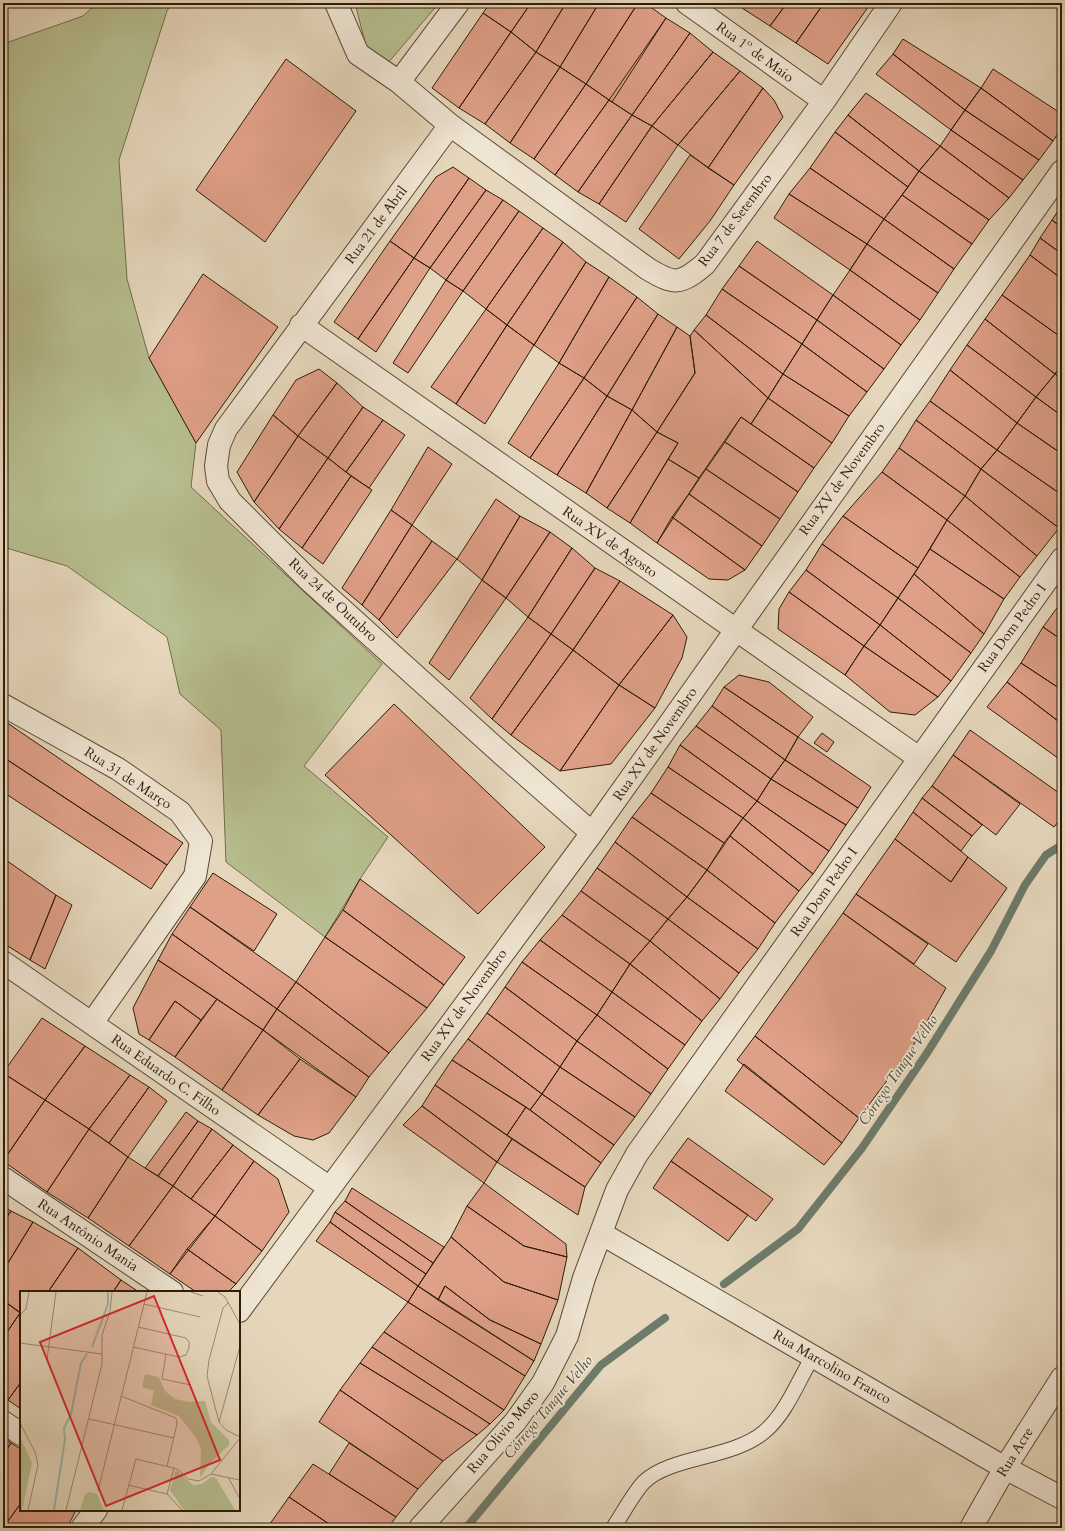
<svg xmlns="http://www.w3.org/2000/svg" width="1065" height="1531" font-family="Cardo,serif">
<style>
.green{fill:#b7be8f;stroke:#736d4c}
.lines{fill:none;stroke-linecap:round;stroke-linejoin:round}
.stream{stroke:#6d7b6b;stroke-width:8}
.building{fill:#dfa088;stroke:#2f1c09}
.lane-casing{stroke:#5d4b36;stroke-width:16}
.street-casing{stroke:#5d4b36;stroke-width:24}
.lane{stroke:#efe5d3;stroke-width:14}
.street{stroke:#efe5d3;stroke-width:22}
.labels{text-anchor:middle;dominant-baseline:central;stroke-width:3.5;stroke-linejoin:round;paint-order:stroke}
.street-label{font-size:14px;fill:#2f1c09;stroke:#efe5d3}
.water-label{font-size:15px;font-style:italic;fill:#4e4b3a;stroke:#efe5d3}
.inset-river{fill:none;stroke:#97baac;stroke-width:2}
.inset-road{fill:none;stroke:#9d8c74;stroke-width:1}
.view{fill:#d62828;fill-opacity:0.15;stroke:#d62828;stroke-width:2}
.inset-edge{fill:none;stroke:#2f1c09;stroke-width:2}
</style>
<rect width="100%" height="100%" fill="#e6d7bc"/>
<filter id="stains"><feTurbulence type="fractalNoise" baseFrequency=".005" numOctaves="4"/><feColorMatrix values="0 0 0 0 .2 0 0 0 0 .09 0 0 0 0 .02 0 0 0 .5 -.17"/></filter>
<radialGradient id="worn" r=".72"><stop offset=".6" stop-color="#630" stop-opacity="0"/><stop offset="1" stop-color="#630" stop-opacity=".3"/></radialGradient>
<!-- green -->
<path class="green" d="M97 3H172L167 11 119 160 127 279 149 358 196 443 191 487 382 664 304 766 388 837 360 879 325 937 226 862 221 730 180 694 167 637 67 566 3 547V44L83 16Z
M355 3H439L388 63 366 46Z"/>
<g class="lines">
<!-- stream -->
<path class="stream" d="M724 1284 798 1229 862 1148 927 1053 991 951 1025 885 1046 855 1062 845
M466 1528 601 1365 665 1318"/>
</g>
<!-- building -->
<path class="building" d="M490 3H531L511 32 483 13Z
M531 3H566L536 52 511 32Z
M566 3H599L560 67 536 52Z
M599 3H638L586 84 560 67Z
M638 3H645L666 18 612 102 586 84Z
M745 3H787L770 26 742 8Z
M787 3H824L796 43 770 26Z
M824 3H871L828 64 796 43Z
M483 13 511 32 459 108 432 88Z
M666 18 690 33 632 115 609 100Z
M511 32 536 52 485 124 459 108Z
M690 33 713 52 652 126 632 115Z
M903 39 981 88 965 110 893 54Z
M536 52 560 67 510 143 485 124Z
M713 52 740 71 678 145 652 126Z
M893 54 965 110 951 130 876 74Z
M286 59 356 111 265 242 196 190Z
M560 67 586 84 534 159 510 143Z
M993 69 1062 114V128L1053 141 981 88Z
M740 71 763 88 708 168 678 145Z
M586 84 609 100 555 175 534 159Z
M763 88 774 100 783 117 734 185 708 168Z
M981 88 1053 141 1039 160 965 110Z
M866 93 940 146 919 171 848 115Z
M609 100 632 115 578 192 555 175Z
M965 110 1039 160 1023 180 951 130Z
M632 115 652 126 599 204 578 192Z
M848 115 919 171 908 187 835 132Z
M652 126 678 145 626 222 599 204Z
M951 130 1023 180 1009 198 940 146Z
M835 132 908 187 884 219 810 168Z
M940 146 1009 198 989 220 919 171Z
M690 155 734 185 710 221 679 259 639 229Z
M453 167 469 178 414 258 390 241 436 177Z
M810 168 884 219 867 244 789 194Z
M919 171 989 220 972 244 902 195Z
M469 178 486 190 430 268 414 258Z
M486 190 503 200 446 280 430 268Z
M789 194 867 244 850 270 774 218Z
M902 195 972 244 954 269 884 219Z
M503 200 519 211 463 291 446 280Z
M1062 205V228L1052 220Z
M519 211 543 228 486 309 463 291Z
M884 219 954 269 938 293 867 244Z
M1052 220 1062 228V254L1040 238Z
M543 228 563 242 507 325 486 309Z
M1040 238 1062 254V279L1030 255Z
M390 241 414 258 358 339 334 322Z
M757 241 833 295 817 320 739 266Z
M563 242 586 262 534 345 507 325Z
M867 244 938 293 920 320 850 270Z
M1030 255 1062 279V338L1002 295Z
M414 258 430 268 376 352 358 339Z
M586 262 609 277 559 363 534 345Z
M739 266 817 320 802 344 722 289Z
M850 270 920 320 901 345 833 295Z
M203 274 278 327 196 443 149 358Z
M609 277 637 297 584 378 559 363Z
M446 280 463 291 408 373 393 363Z
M722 289 802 344 783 374 706 315Z
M833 295 901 345 884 369 817 320Z
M1002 295 1062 338V364L1055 374 985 319Z
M637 297 658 314 607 396 584 378Z
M486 309 507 325 456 404 431 387Z
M658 314 677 327 632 410 607 396Z
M706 315 783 374 768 398 694 330Z
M985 319 1055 374 1036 397 967 345Z
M817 320 884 369 867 392 802 344Z
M507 325 534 345 485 424 456 404Z
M677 327 690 336 695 373 657 432 632 410Z
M694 330 768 398 751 424 741 417 699 478 668 459 678 443 657 432 695 373 690 336Z
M802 344 867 392 849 416 783 374Z
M967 345 1036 397 1017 423 950 370Z
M559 363 584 378 530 458 508 443Z
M1062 364V379L1055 374Z
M319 369 337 383 298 436 273 415 296 380Z
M950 370 1017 423 997 450 930 401Z
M783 374 849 416 832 443 768 398Z
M1055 374 1062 379V416L1036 397Z
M584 378 607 396 557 475 530 458Z
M337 383 363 407 328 458 298 436Z
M607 396 632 410 586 493 557 475Z
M1036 397 1062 416V454L1017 423Z
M768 398 832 443 814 468 751 424Z
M930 401 997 450 981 469 916 420Z
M363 407 383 420 346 472 328 458Z
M632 410 657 432 607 508 586 493Z
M273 415 298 436 254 502 237 472Z
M741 417 814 468 798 492 725 442Z
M383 420 405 435 369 488 346 472Z
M916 420 981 469 965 496 899 448Z
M1017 423 1062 454V495L997 450Z
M657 432 678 443 630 523 607 508Z
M298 436 328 458 279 529 254 502Z
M725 442 798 492 780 519 706 469Z
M428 447 452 464 412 525 391 510Z
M899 448 965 496 947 520 882 472Z
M997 450 1062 495V523L1059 528 981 469Z
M328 458 351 476 302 548 279 529Z
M668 459 699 478 657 543 630 523Z
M706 469 780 519 762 546 689 494Z
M981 469 1059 528 1037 556 965 496Z
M882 472 947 520 918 568 843 516Z
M351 476 372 490 323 564 302 548Z
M689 494 762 546 745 570 672 517Z
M965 496 1037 556 1020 577 947 520Z
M496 499 520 516 482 580 457 559Z
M391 510 412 525 362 605 342 588Z
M520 516 550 532 506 598 482 580Z
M843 516 918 568 898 598 822 544Z
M672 517 745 570 728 580 709 579 657 543Z
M947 520 1020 577 1004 599 930 549Z
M412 525 432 541 379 620 362 605Z
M550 532 572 548 528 617 506 598Z
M432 541 457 559 397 638 379 620Z
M822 544 898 598 880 625 806 570Z
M572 548 595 568 551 634 528 617Z
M930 549 1004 599 984 634 914 574Z
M595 568 620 581 573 650 551 634Z
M806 570 880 625 864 646 789 592Z
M914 574 984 634 971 653 898 598Z
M482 580 506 598 449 680 429 663Z
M620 581 673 615 619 685 573 650Z
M789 592 864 646 845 675 778 629 779 609Z
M898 598 971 653 951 681 880 625Z
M1062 601V640L1043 627Z
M673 615 687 637 682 658 655 708 619 685Z
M528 617 551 634 492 719 470 698Z
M880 625 951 681 938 697 864 646Z
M1043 627 1062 640V690L1021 663Z
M551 634 573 650 511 735 492 719Z
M864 646 938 697 915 715 890 712 845 675Z
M573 650 619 685 560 771 511 735Z
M1021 663 1062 690V724L1007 682Z
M739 675 769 682 813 717 798 737 724 687Z
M1007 682 1062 724V761L987 707Z
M619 685 655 708 611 764 560 771Z
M724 687 798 737 785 760 712 706Z
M394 704 545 847 478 914 325 775Z
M712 706 785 760 771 779 696 726Z
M3 720 183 843 167 865 3 757Z
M696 726 771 779 757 801 680 745Z
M970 730 1062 795V817L1054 827 953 755Z
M822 733 834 742 827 752 814 743Z
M798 737 871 787 858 808 785 760Z
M680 745 757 801 743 818 668 767Z
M953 755 1020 804 996 835 932 786Z
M3 757 167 865 151 889 3 792Z
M785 760 858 808 846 825 771 779Z
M668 767 743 818 724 843 651 793Z
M771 779 846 825 829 851 757 801Z
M932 786 982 825 972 836 922 798Z
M651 793 724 843 707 870 632 817Z
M922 798 972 836 961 851 913 812Z
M757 801 829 851 813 874 743 818Z
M913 812 968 857 951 882 895 839Z
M632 817 707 870 687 897 615 842Z
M743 818 813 874 799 891 730 836Z
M730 836 799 891 775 923 707 870Z
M895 839 951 882 968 857 1007 888 956 962 856 894Z
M615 842 687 897 668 919 597 868Z
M3 858 56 895 30 960 3 943Z
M597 868 668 919 650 941 581 891Z
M707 870 775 923 758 949 687 897Z
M213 873 277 914 254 951 190 907Z
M360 879 465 957 444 985 343 910Z
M581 891 650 941 630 964 562 915Z
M856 894 928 944 914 964 843 913Z
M56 895 72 905 45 969 30 960Z
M687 897 758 949 739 973 668 919Z
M190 907 296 982 277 1009 172 934Z
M343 910 444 985 427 1008 325 937Z
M843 913 946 988 913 1046 859 1118 755 1036Z
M562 915 630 964 612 992 540 940Z
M668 919 739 973 720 999 650 941Z
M172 934 277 1009 263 1030 158 960Z
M325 937 427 1008 389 1053 296 982Z
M540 940 612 992 597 1015 522 962Z
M650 941 720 999 702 1021 630 964Z
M158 960 217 999 201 1020 175 1001 149 1040 139 1034 133 1008Z
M522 962 597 1015 577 1041 505 987Z
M630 964 702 1021 685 1045 612 992Z
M296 982 389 1053 369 1077 277 1009Z
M505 987 577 1041 560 1067 487 1013Z
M612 992 685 1045 668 1069 597 1015Z
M217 999 263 1030 222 1090 175 1057Z
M175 1001 201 1020 175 1057 149 1040Z
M277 1009 369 1077 356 1097 263 1030Z
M487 1013 560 1067 542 1094 468 1039Z
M597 1015 668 1069 651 1094 577 1041Z
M42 1018 85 1046 45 1100 3 1073Z
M263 1030 300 1059 258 1115 222 1090Z
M755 1036 859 1118 842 1143 737 1060Z
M468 1039 542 1094 530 1110 452 1060Z
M577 1041 651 1094 635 1117 560 1067Z
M85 1046 130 1075 89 1129 45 1100Z
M300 1059 356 1097 329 1133 313 1140 294 1136 258 1115Z
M452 1060 526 1107 507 1135 435 1085Z
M744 1064 842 1143 824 1165 725 1091Z
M560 1067 635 1117 614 1145 542 1094Z
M3 1073 45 1100 3 1161Z
M130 1075 149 1087 109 1143 89 1129Z
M435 1085 512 1139 497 1162 422 1106Z
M149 1087 167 1101 128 1157 109 1143Z
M542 1094 614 1145 601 1163 530 1110Z
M45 1100 89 1129 47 1192 3 1161Z
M422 1106 497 1162 484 1183 403 1125Z
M526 1107 601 1163 585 1187 507 1135Z
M186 1112 198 1121 158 1176 145 1168Z
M198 1121 212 1129 173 1186 158 1176Z
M89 1129 128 1157 88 1218 47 1192Z
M212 1129 233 1145 191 1199 173 1186Z
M688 1138 773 1199 756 1221 671 1161Z
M512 1139 585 1187 578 1215 497 1162Z
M233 1145 254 1161 215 1216 191 1199Z
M128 1157 173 1186 129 1246 88 1218Z
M254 1161 278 1179 289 1212 262 1251 215 1216Z
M671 1161 748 1215 728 1241 653 1188Z
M484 1183 566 1244 567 1257 524 1246 467 1206Z
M173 1186 215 1216 170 1274 129 1246Z
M352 1188 444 1247 433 1263 345 1201Z
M345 1201 433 1263 426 1274 335 1212Z
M3 1206 11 1211 3 1223Z
M467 1206 524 1246 567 1257 558 1300 504 1282 451 1237Z
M11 1211 33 1222 3 1271V1223Z
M335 1212 426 1274 418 1286 330 1222Z
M215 1216 262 1251 236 1284 187 1249Z
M33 1222 78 1248 48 1292H21V1313L3 1300V1271Z
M330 1222 418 1286 408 1302 316 1241Z
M451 1237 504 1282 558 1300 541 1344 490 1320 445 1286 438 1300 418 1286Z
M78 1248 121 1280 113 1292H48Z
M187 1249 236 1284 228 1292H196L170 1274Z
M121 1280 139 1292H113Z
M418 1286 534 1361 525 1376 408 1302Z
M445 1286 490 1320 541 1344 534 1361 438 1300Z
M4 1301 20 1313 3 1338V1303Z
M408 1302 525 1376 504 1410 384 1332Z
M20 1313 21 1382 8 1400 3 1396V1338Z
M384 1332 504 1410 490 1424 372 1347Z
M372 1347 490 1424 477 1435 360 1363Z
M360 1363 477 1435 443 1461 340 1390Z
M21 1382V1409L8 1400Z
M340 1390 443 1461 418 1489 319 1422Z
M3 1437 11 1443 3 1455Z
M11 1443 21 1449V1503L3 1528V1455Z
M349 1443 418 1489 396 1517 329 1474Z
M313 1464 396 1517 388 1528H335L289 1497Z
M289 1497 335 1528H267Z
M21 1503V1510H76L67 1528H3Z"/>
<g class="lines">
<!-- lane casing -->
<g class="lane-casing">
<path id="lane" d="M613 1528C622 1515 634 1492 644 1482 670 1456 732 1459 764 1432 786 1414 798 1381 813 1356"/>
</g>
<!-- street casing -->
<g class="street-casing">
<path id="street" d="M336 3 358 54 399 82
M458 3 399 82 450 125 648 269C675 285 680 285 705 264L824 101 891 3
M687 3 824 101
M450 125 226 429 219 445 216 466 218 481 230 501 308 579 502 754 592 833
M301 325 919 758
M3 705 118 769 180 812 201 841 195 876 92 1023
M3 962 330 1188
M3 1178 172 1292
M602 1234 1005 1468 1062 1498
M239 1311 592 833 1062 171
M3 1422 21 1434
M82 1528 96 1510
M420 1528 515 1422 543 1383 567 1336 584 1278 617 1190 637 1154 1062 559
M971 1528 1005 1468 1062 1378"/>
</g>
<!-- lane -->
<use href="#lane" class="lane"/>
<!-- street -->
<use href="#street" class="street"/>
</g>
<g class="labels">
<!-- street labels -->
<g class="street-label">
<text transform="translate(755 52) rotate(36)">Rua 1º de Maio</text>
<text transform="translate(735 220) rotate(-53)">Rua 7 de Setembro</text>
<text transform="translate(376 225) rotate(-53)">Rua 21 de Abril</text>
<text transform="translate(842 479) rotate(-54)">Rua XV de Novembro</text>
<text transform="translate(610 542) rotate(35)">Rua XV de Agosto</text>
<text transform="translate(333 600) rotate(43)">Rua 24 de Outubro</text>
<text transform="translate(1012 628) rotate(-54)">Rua Dom Pedro I</text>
<text transform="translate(655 744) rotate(-55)">Rua XV de Novembro</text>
<text transform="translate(128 778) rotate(33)">Rua 31 de Março</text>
<text transform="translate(824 892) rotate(-55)">Rua Dom Pedro I</text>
<text transform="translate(464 1005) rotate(-54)">Rua XV de Novembro</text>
<text transform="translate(166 1075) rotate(35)">Rua Eduardo C. Filho</text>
<text transform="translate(88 1235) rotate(34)">Rua Antônio Mania</text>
<text transform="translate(832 1367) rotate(30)">Rua Marcolino Franco</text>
<text transform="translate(503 1432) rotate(-50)">Rua Olivio Moro</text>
<text transform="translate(1015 1452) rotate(-58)">Rua Acre</text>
</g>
<!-- water labels -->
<g class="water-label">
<text transform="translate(898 1070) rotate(-56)">Córrego Tanque Velho</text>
<text transform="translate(548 1407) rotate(-50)">Córrego Tanque Velho</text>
</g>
</g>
<!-- overview -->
<g transform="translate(20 1291)">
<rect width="220" height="220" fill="#e6d7bc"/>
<path d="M125 83 139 86 145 100 155 108 169 111 185 110 191 131 209 149V154L191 171 180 187 181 157 175 145 159 125 131 114 134 100 122 96ZM0 146 12 172 2 219H0ZM156 179 173 194 182 193 191 186 196 187 215 219H164L150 199ZM70 201 77 203 84 219H60L65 203Z" fill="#b7be8f"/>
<path class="inset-river" d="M72 56 88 13V1M34 219 45 148 44 137 51 123 61 72 67 63"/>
<path class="inset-road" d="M171 1 183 5M198 1 205 6 220 33M208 12 203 17 189 69 187 85 199 131 206 139 220 146M124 13 180 26M0 24 6 18 9 1M0 52 82 63M113 56 159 66 166 64 169 57V51L166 47 118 36M146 63 142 88 171 94M27 68 36 1M101 105 156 127 157 133 147 175M69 128 154 147M199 131 220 55M0 132 15 161 18 174 8 219M154 177 159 179 168 188 179 190 191 183 220 147M191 183 220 189M208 186 220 208M108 194 147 203 162 219M78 200 127 1M46 219 82 73V44L90 20 92 1M102 219 116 168 154 177 147 203"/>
<path class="view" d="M134 5 200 169 86 215 20 51Z"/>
<rect width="220" height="220" class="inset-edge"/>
</g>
<!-- margin -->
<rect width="1065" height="1531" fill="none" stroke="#e6d7bc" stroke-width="16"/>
<rect x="4" y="4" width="1057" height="1523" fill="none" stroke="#2f1c09" stroke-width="2"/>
<rect x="8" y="8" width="1049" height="1515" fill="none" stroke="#2f1c09"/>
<rect width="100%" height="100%" filter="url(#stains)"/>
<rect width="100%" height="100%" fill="url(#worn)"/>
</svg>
